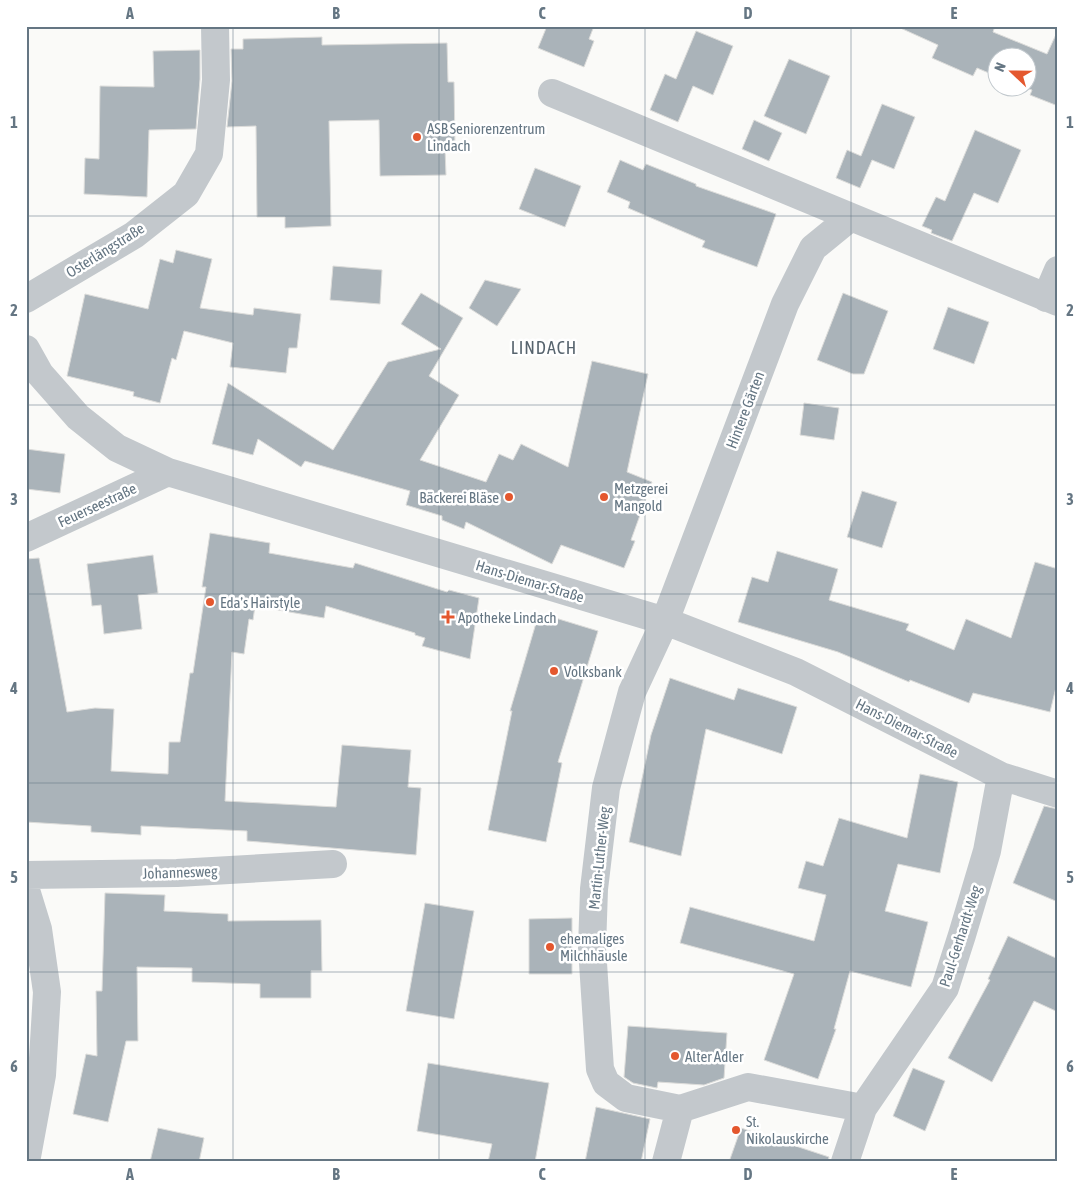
<svg xmlns="http://www.w3.org/2000/svg" width="1084" height="1188" font-family="'Asap Condensed',sans-serif">
<style>
.building{fill:#aab3b9;stroke:#dcdcda}
.lines{fill:none;stroke-linecap:round;stroke-linejoin:round}
.minor{stroke:#c3c8cc;stroke-width:28}
.grid{fill:none;stroke:#657683;stroke-width:1;stroke-opacity:0.55}
.poi-dot{fill:#e4572e;stroke:#fff;stroke-width:2}
.labels{text-anchor:middle;dominant-baseline:central;stroke-width:5;stroke-linejoin:round;paint-order:stroke}
.poi-label{font-size:15px;fill:#657683;stroke:#fff;text-anchor:start}
.street-label{font-size:15px;fill:#657683;stroke:#fff}
.quarter-label{font-size:18px;letter-spacing:1px;fill:#57646e;stroke:#fff}
.neatline{fill:none;stroke:#657683;stroke-width:2}
.grid-label{font-size:16px;text-anchor:middle;font-weight:bold;fill:#657683}
</style>
<rect width="100%" height="100%" fill="#fafaf8"/>
<!-- building -->
<path class="building" d="M547 26H594L589 39 594 41 584 67 538 48Z
M896 26H995L993 32 1047 54 1058 30V106L1030 95 1032 90 1026 88V58H996V76L977 68 973 76 932 58 938 45Z
M696 31 733 46 713 95 693 86 678 122 650 110 665 74 676 79Z
M322 37V45L447 43 448 82H454L455 148 445 149 446 175 380 176 379 120 329 121 331 226 285 228V217H257L256 126 227 127 232 81 231 49H243V39Z
M200 50V79L196 129 149 130 147 197 84 194 85 158 99 159 100 86 154 87 153 51Z
M789 59 830 76 806 134 764 116Z
M882 104 915 117 894 169 872 160 860 188 836 178 847 150 861 156Z
M754 120 782 133 769 161 742 149Z
M975 130 1021 150 998 203 974 193 952 241 931 233 932 230 922 226 936 197 945 201Z
M620 160 643 170 646 164 696 184V186L776 214 757 267 702 247 705 241 628 208 630 202 607 192Z
M535 168 581 186 565 227 519 209Z
M176 250 212 259 200 308 253 315 254 308 301 314 297 348H289L286 373 230 367 233 343 184 331 176 360 172 358 160 403 133 396 134 392 67 376 85 294 148 309 160 259 173 263Z
M333 266 382 270 380 304 330 300Z
M485 280 521 289 497 326 469 308Z
M421 293 463 318 429 376 459 395 420 460 486 482 499 454 513 460 521 444 568 467 592 361 648 374 627 472 652 482 631 540 635 541 624 568 561 545 552 564 466 522 464 529 442 520V516L406 505 410 491 305 461 301 467 258 439 253 455 212 444 228 383 333 450 388 362 441 349 401 324Z
M843 293 888 311 864 374H853L817 360Z
M948 307 989 322 974 364 933 349Z
M804 403 839 408 834 440 800 435Z
M26 449 65 454 60 493 26 489Z
M862 491 897 502 882 548 847 537Z
M210 533 270 543 269 553 353 568 355 563 447 592 449 590 479 598 470 659 422 646 425 638 415 635V633L326 606 324 618 255 606 253 620 249 619 244 654 232 652 225 801 336 807 342 745 411 750 408 787 421 788 416 855 247 841V831L141 826V835L91 832V826L26 822V559L39 558 67 712 95 708 114 709 111 771 168 774 169 742H180L190 673H193L206 587H202Z
M777 551 838 569 829 600 909 624 906 630 954 650 966 619 1011 638 1035 562 1058 569V679L1050 712 973 693 969 703 910 680 909 682 838 652 738 622 752 577 768 582Z
M153 555 158 593 138 595 142 629 104 634 101 605 92 606 87 564Z
M539 613 598 631 558 762 562 763 546 842 488 830 512 711H510Z
M670 678 734 700 738 688 797 707 782 754 706 729 681 856 629 842 651 735Z
M920 774 958 782 940 873 898 864 885 911 928 922 911 987 850 971 834 1029H836L818 1079 764 1060 794 974 680 943 690 907 814 941 826 895 798 888 806 861 823 866 839 818 907 838Z
M1044 806 1058 809V902L1013 883Z
M105 893 165 895 164 911 228 914V921L321 920 322 971H311V998H260V984L192 982V968L137 967 138 1041H126L108 1122 73 1114 86 1054 97 1056 96 991H102Z
M425 903 474 911 454 1019 406 1011Z
M572 918V974H529V919Z
M1008 936 1058 959V1012L1034 1001 992 1082 948 1058 990 980 988 979Z
M628 1026 727 1033 724 1078 704 1085 658 1082 657 1088 633 1083 624 1077Z
M428 1063 549 1083 535 1162H488L492 1144 417 1131Z
M913 1068 945 1081 925 1131 893 1116Z
M596 1107 650 1119 641 1162H585Z
M158 1128 204 1138 199 1162H150Z
M741 1128 829 1157 828 1162H729Z"/>
<g class="lines">
<!-- minor -->
<path class="minor" d="M552 93 851 217
M1046 298 1058 270
M26 299 134 235 186 194 209 154 216 80 215 26
M26 349 40 374 78 417 117 448 168 472 665 621 796 672 1001 776 1058 794
M26 538 168 472
M26 875 177 873 333 864
M26 890 38 929 47 992 42 1075 26 1162
M863 1108 748 1087 680 1109 626 1098 606 1083 600 1069 592 948 594 889 606 788 632 692 665 621 785 304 813 248 851 217 1058 302
M666 1162 680 1109
M845 1162 863 1108 945 988 962 935 987 851 1001 776"/>
</g>
<!-- grid -->
<path class="grid" d="M233 26V1162M439 26V1162M645 26V1162M851 26V1162M26 216H1058M26 405H1058M26 594H1058M26 783H1058M26 972H1058"/>
<!-- markers -->
<g class="poi-dot">
<circle cx="417" cy="137" r="5"/>
<circle cx="509" cy="497" r="5"/>
<circle cx="604" cy="497" r="5"/>
<circle cx="210" cy="602" r="5"/>
<path d="M445.5 609.5h5v5h5v5h-5v5h-5v-5h-5v-5h5z"/>
<circle cx="554" cy="671" r="5"/>
<circle cx="550" cy="947" r="5"/>
<circle cx="675" cy="1056" r="5"/>
<circle cx="736" cy="1130" r="5"/>
</g>
<g class="labels">
<!-- poi labels -->
<g class="poi-label">
<text x="427" y="128">ASB Seniorenzentrum<tspan x="427" dy="17">Lindach</tspan></text>
<text x="614" y="488">Metzgerei<tspan x="614" dy="17">Mangold</tspan></text>
<text x="499" y="497" text-anchor="end">Bäckerei Bläse</text>
<text x="220" y="602">Eda's Hairstyle</text>
<text x="458" y="617">Apotheke Lindach</text>
<text x="564" y="671">Volksbank</text>
<text x="560" y="938">ehemaliges<tspan x="560" dy="17">Milchhäusle</tspan></text>
<text x="685" y="1056">Alter Adler</text>
<text x="746" y="1121">St.<tspan x="746" dy="17">Nikolauskirche</tspan></text>
</g>
<!-- street labels -->
<g class="street-label">
<text transform="translate(105 250) rotate(-32)">Osterlängstraße</text>
<text transform="translate(745 410) rotate(-69)">Hintere Gärten</text>
<text transform="translate(97 505) rotate(-25)">Feuerseestraße</text>
<text transform="translate(530 581) rotate(17)">Hans-Diemar-Straße</text>
<text transform="translate(907 728) rotate(27)">Hans-Diemar-Straße</text>
<text transform="translate(599 858) rotate(-84)">Martin-Luther-Weg</text>
<text transform="translate(180 872) rotate(-2)">Johannesweg</text>
<text transform="translate(960 936) rotate(-72)">Paul-Gerhardt-Weg</text>
</g>
<!-- quarter labels -->
<g class="quarter-label">
<text x="544" y="347">LINDACH</text>
</g>
</g>
<!-- border -->
<rect width="1084" height="1188" fill="none" stroke="#ffffff" stroke-width="55"/>
<!-- north arrow -->
<g transform="translate(1012 72) rotate(292)"><circle r="24" fill="#ffffff" stroke="#c1c8cd"/>
<path d="M0-4L9 19L0 12L-9 19Z" fill="#e4572e"/>
<text y="-8" font-size="14" font-weight="bold" text-anchor="middle" fill="#657683">N</text>
</g>
<rect x="28" y="28" width="1028" height="1132" class="neatline"/>
<g class="grid-label">
<text x="130" y="19">A</text>
<text x="336" y="19">B</text>
<text x="542" y="19">C</text>
<text x="748" y="19">D</text>
<text x="954" y="19">E</text>
<text x="14" y="128">1</text>
<text x="1070" y="128">1</text>
<text x="14" y="316">2</text>
<text x="1070" y="316">2</text>
<text x="14" y="505">3</text>
<text x="1070" y="505">3</text>
<text x="14" y="694">4</text>
<text x="1070" y="694">4</text>
<text x="14" y="883">5</text>
<text x="1070" y="883">5</text>
<text x="14" y="1072">6</text>
<text x="1070" y="1072">6</text>
<text x="130" y="1180">A</text>
<text x="336" y="1180">B</text>
<text x="542" y="1180">C</text>
<text x="748" y="1180">D</text>
<text x="954" y="1180">E</text>
</g>
</svg>
